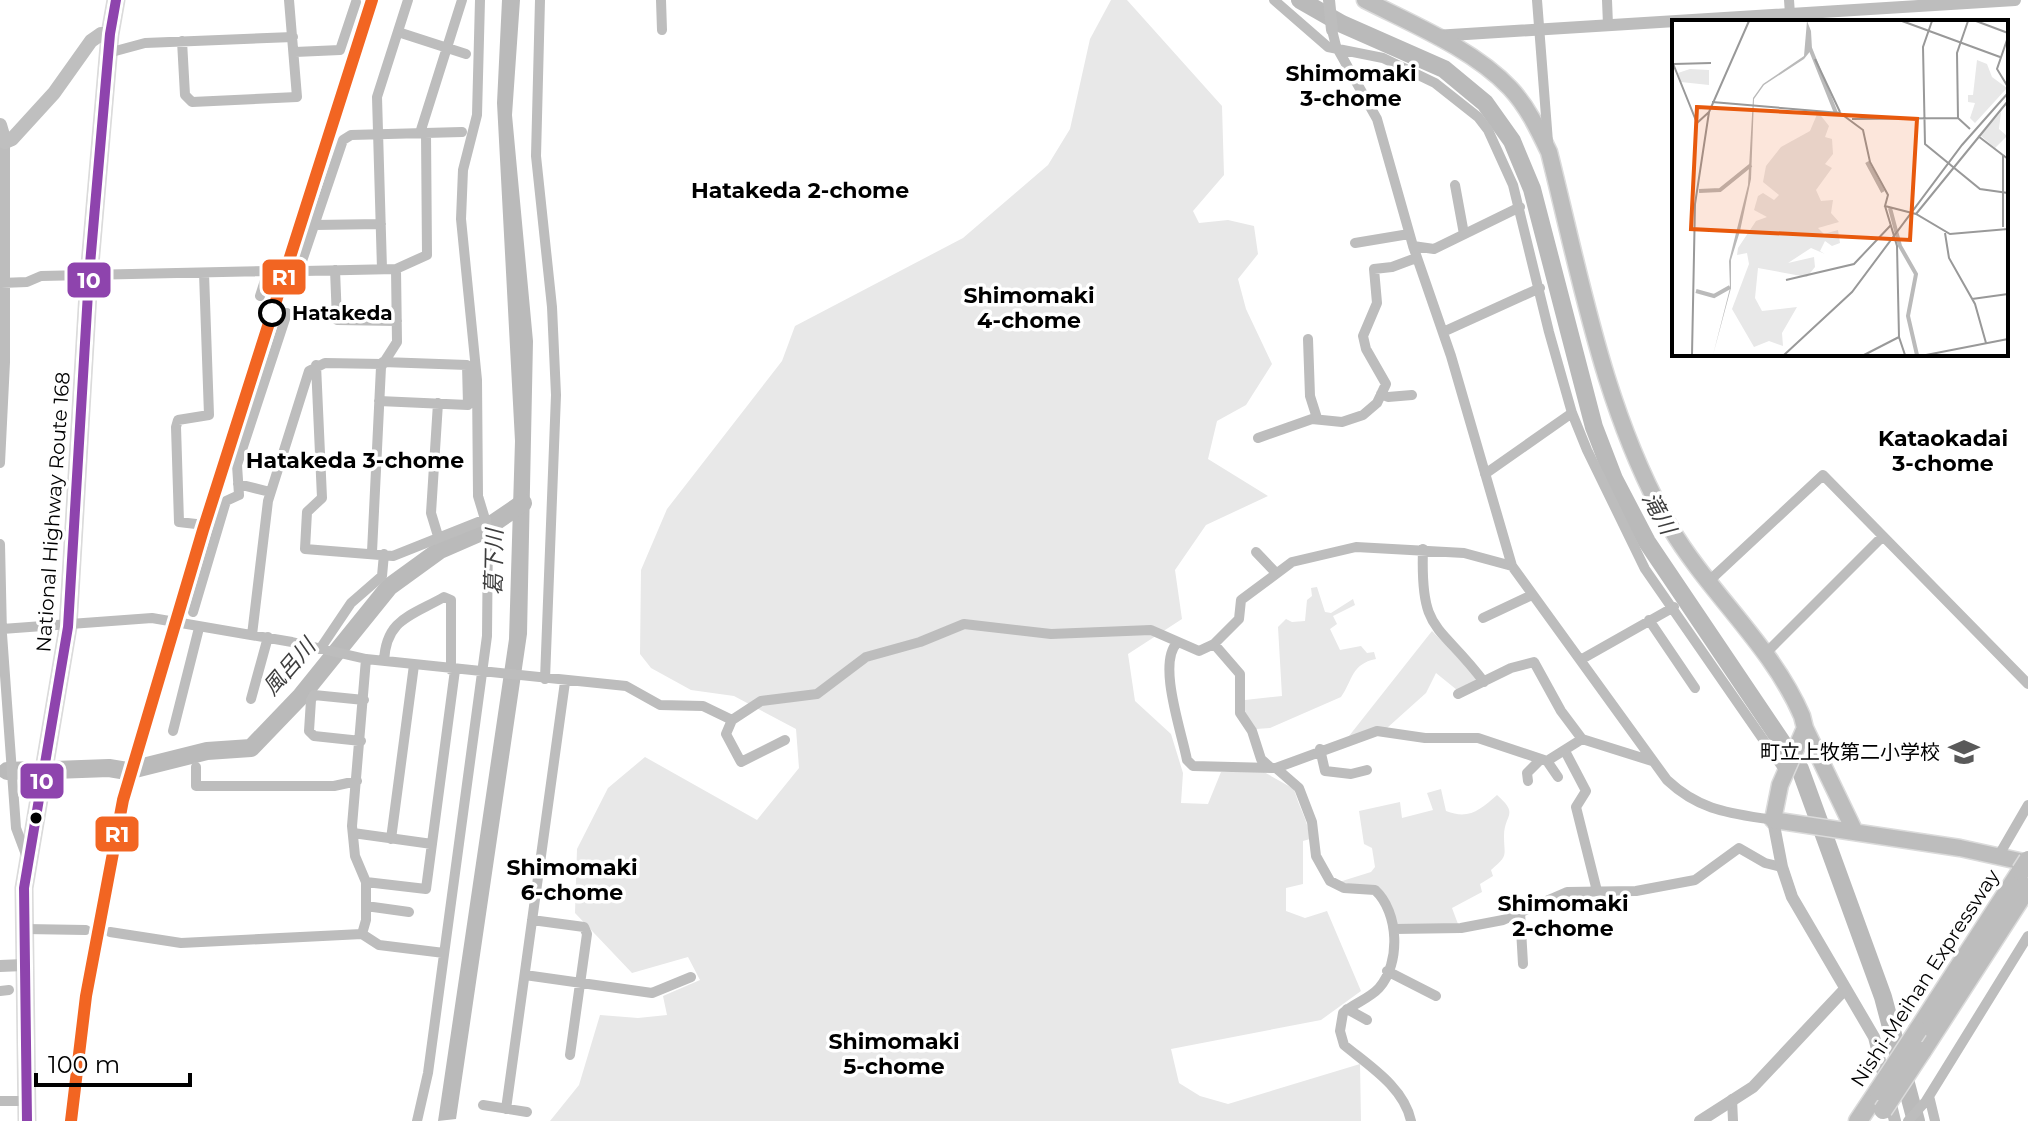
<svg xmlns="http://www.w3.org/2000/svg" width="2028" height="1121" font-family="Montserrat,'Noto Sans JP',sans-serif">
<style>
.green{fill:#e8e8e8}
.water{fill:#bababa}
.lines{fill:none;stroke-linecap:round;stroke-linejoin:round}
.river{stroke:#bababa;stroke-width:18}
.primary-casing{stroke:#dbdbdb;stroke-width:19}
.trunk-casing{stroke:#dbdbdb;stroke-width:19}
.motorway-casing{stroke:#dbdbdb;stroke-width:21}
.minor{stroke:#bdbdbd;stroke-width:10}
.tertiary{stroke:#bdbdbd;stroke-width:12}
.secondary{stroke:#bfbfbf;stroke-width:14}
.primary{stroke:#bdbdbd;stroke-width:16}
.trunk{stroke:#bdbdbd;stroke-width:16}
.motorway{stroke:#bdbdbd;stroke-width:18}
.motorway-bridge-casing{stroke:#dbdbdb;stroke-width:21;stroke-linecap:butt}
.motorway-bridge{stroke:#bdbdbd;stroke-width:18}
.bus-1-casing{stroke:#fff;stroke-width:16}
.bus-1{stroke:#8e44ad;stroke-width:10}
.rail-1-casing{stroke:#fff;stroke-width:18}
.rail-1{stroke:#f26522;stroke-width:12}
.stop-dot{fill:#fff;stroke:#000;stroke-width:4}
.bus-dot{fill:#000;stroke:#fff;stroke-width:3}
.labels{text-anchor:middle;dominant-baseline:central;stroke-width:7;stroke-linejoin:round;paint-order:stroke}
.stop-label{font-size:20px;font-weight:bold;fill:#000;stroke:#fff;text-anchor:start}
.street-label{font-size:20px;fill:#000;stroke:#fff}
.poi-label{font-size:20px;fill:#000;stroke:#fff;text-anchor:end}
.neighbourhood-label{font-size:22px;font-weight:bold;fill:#000;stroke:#fff}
.water-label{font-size:22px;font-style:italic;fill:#3e3e3e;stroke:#fff}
.inset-river{fill:none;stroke:#bababa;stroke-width:4}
.inset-road{fill:none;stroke:#999;stroke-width:2}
.view{fill:#e8590c;fill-opacity:0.15;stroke:#e8590c;stroke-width:4}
.inset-edge{fill:none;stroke:#000;stroke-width:4}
.line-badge{stroke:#fff;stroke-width:3}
.badge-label{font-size:22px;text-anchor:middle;font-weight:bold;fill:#fff}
</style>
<rect width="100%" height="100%" fill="#fff"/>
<!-- green -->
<path class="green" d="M1111 0H1127L1222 106 1224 175 1193 211 1199 223 1228 220 1254 226 1258 254 1238 279 1246 309 1272 364 1246 405 1217 421 1208 459 1268 496 1206 525 1175 570 1182 619 1128 654 1135 701 1171 734 1183 773 1181 803 1208 804 1221 772H1264L1294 789C1299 808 1308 820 1310 839L1303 841V884L1286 888V911L1305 918 1327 911 1361 991 1321 1020 1171 1049 1179 1083 1200 1096 1228 1104 1360 1064 1361 1121H550L579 1085 600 1015 638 1018 667 1015 663 996 700 980 688 957 632 973 575 913 577 849 608 788 645 757 757 820 799 768 796 729 734 696 691 690 651 668 640 654 641 570 667 509 782 361 795 326 963 238 1048 165 1070 129 1090 39Z
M1317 587 1325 612 1331 613 1353 599 1355 605 1333 616 1337 624 1330 629 1340 650 1361 646 1367 653 1374 652 1376 659C1351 664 1353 680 1341 697L1270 728 1256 729 1243 710 1245 700 1282 696 1278 627 1286 619 1292 622 1305 621 1307 600 1312 596 1311 588Z
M1432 631 1480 681 1457 690 1436 673 1426 693 1387 728 1349 736Z
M1441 789 1446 811C1469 820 1480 810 1497 795 1520 815 1504 814 1504 836 1504 856 1509 855 1491 870L1493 876 1480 884 1482 892 1452 908 1458 924 1397 926 1379 889 1339 882 1371 872 1375 867 1372 848 1364 844 1359 811 1400 802 1402 818 1433 810 1427 793Z"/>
<!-- water -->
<path class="water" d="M502 0H520L512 115 533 341 527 634 456 1119 438 1121 509 639 515 441 497 103Z"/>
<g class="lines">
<!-- river -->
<path class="river" d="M1300 0 1342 24 1444 69 1485 103 1512 141 1532 189 1594 427 1614 479 1647 542 1800 769 1883 997 1916 1121
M54 770 109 768 127 771 207 751 251 748 301 696 389 587 440 550 479 533 523 503
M7 771 34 770"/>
<!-- primary casing -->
<g class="primary-casing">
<path id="primary" d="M1365 0C1412 24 1473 49 1510 88 1527 106 1538 129 1549 152 1581 279 1604 412 1670 527 1709 593 1772 646 1802 716L1805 728 1780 785 1773 820 1960 848 2028 863
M1805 728 1855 832"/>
</g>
<!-- trunk casing -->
<g class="trunk-casing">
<path id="trunk" d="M27 1121 24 888 68 627 89 276 110 34 116 0"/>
</g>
<!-- motorway casing -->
<g class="motorway-casing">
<path id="motorway" d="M1918 1030 2021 871
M1922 1051 2028 887
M1858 1121 1878 1091"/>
</g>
<!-- minor -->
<path class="minor" d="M540 0 536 156 552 307 556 395 545 679
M661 0 662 30
M1274 0 1328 47 1383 58 1435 83 1478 117 1488 130 1513 185 1549 332 1572 413 1587 450 1645 569 1785 771
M1537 0 1548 142
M1607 0 1608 25
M1789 0 1790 14
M1332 30 1336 46 1377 119 1413 246 1451 356 1512 566 1667 780C1700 811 1730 813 1773 820
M398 32 466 54
M182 41 185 95 192 102 297 97 289 0
M295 52 340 50 356 2
M108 53 145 43 293 37
M420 133 462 0
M426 133 427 255 396 269 304 271 301 264 343 140 351 135 462 132
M1455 185 1464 234
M315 225 381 224
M1355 243 1409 234
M1413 246 1434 249 1520 207
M382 269 377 97 408 0
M335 270 337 320 397 321
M1 283 27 282 41 276 268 271 260 296
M1443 332 1540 288
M1308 339 1310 396 1317 418
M316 365 322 498 307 512 305 549 393 556 486 519
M1381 394 1388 397 1412 395
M379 401 468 405 467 365 383 362
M438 403 431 513 438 536
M1258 438 1312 419 1342 422 1363 415 1377 403 1386 384 1366 349 1363 336 1377 303 1374 269 1392 267 1416 258
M0 463 5 362V142
M1485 474 1572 413
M238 484 270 492
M196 524 179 522 176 427 178 420 209 415 204 273
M0 544 2 634 16 828 28 860
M1423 549C1420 635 1439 622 1484 682
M372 552 381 367 397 342 396 269
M1256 552 1276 573
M1709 581 1823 475 2028 684
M193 612 226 501 239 495 237 465 287 313
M1483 618 1532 595
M1649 620 1695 688
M2 629 152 618 292 642 366 659 626 686 660 705 703 706 732 720
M252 635 268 501 309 371 325 363 382 364
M1177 643C1157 663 1182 733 1187 760L1193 766 1276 768 1377 731 1425 738H1478L1547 761 1582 739
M1214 644 1240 674V713L1252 731 1261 759 1271 768
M320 649 351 603 382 576 384 554
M1764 655 1882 537
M1582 659 1674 607
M384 661C386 619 411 616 444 597L451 600V670
M1458 694 1511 668 1534 662 1561 711 1582 739 1652 761
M251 699 268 637
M173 731 199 628
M785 740 741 762 726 734 732 720 761 701 817 694 866 657 920 642 964 624 1051 634 1151 630 1199 651 1214 644 1239 619 1241 600 1292 562 1356 547 1464 553 1512 566
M361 741 314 736 309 731 311 700 314 695 364 700
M1320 749 1325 771 1351 774 1367 770
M1565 751 1586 791 1576 807 1597 891
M1547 761 1558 777
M196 767V786H334L357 781
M1276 768 1299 788 1312 822 1316 856 1330 881 1344 888 1375 890C1399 912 1401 963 1379 988 1369 999 1354 1003 1343 1013L1340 1031 1344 1045C1368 1065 1404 1087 1411 1121
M1528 781 1527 773 1540 760
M353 833 432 844
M391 839 414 665
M1999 855 2028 805
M366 882 426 889 455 670
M366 906 409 912
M1520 912 1523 964
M532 920 584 927 587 934 570 1055
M25 929 86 930
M1395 929 1461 928 1503 920 1567 892 1636 891 1695 880 1739 848 1765 863 1782 867
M110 932 181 943 362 934 379 945 444 953
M362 934 366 920V882L355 856 352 826 366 659
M1387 971 1436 996
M525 975 652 993 691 977
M0 991 9 990
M1347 1009 1367 1020
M1929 1096 1935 1121
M1732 1099 1733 1121
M0 1101H26
M483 1105 527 1112
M506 1109 565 682
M417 1121 428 1073 487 636 488 529 478 496 477 380 461 219 463 170 477 115 480 0
M1908 1121 1926 1101 2028 936"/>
<!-- tertiary -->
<path class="tertiary" d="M1329 0 1332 30
M1435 36 2015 0
M1773 820 1782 867 1792 897 1874 1037 1895 1121
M0 966 24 965
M1700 1121 1753 1087 1845 989"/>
<!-- secondary -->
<path class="secondary" d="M0 125 5 142 12 139 54 93 91 41 101 34H110"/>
<!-- primary -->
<use href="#primary" class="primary"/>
<!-- trunk -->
<use href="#trunk" class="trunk"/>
<!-- motorway -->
<use href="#motorway" class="motorway"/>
<!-- motorway-bridge casing -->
<g class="motorway-bridge-casing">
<path id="motorway-bridge" d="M2021 871 2028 860
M1878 1091 1918 1030
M1883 1110 1922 1051"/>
</g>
<!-- motorway-bridge -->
<use href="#motorway-bridge" class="motorway-bridge"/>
<!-- bus-1 casing -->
<g class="bus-1-casing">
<path id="bus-1" d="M27 1121 24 888 68 627 89 276 110 34 116 0"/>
</g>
<!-- bus-1 -->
<use href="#bus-1" class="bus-1"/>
<!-- rail-1 casing -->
<g class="rail-1-casing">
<path id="rail-1" d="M71 1121 86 996 123 800 203 530 372 0"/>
</g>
<!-- rail-1 -->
<use href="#rail-1" class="rail-1"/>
</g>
<!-- icons -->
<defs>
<g id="school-bare" transform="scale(2.4)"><path d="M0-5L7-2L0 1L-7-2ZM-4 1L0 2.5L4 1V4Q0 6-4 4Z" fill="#595959" stroke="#fff" stroke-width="2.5" paint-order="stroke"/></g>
</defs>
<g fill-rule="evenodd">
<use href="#school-bare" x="1964" y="752"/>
</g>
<!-- markers -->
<circle class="stop-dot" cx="272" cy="313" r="12"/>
<circle class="bus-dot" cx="36" cy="818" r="7"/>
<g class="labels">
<!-- stop labels -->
<g class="stop-label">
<text x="292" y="313">Hatakeda</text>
</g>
<!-- street labels -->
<g class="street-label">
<text transform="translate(53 512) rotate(-86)">National Highway Route 168</text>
<text transform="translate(1925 978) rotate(-57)">Nishi-Meihan Expressway</text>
</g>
<!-- poi labels -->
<g class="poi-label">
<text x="1940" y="752">町立上牧第二小学校</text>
</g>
<!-- neighbourhood labels -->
<g class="neighbourhood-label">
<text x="1351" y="73">Shimomaki<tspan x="1351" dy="25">3-chome</tspan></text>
<text x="800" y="190">Hatakeda 2-chome</text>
<text x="1029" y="295">Shimomaki<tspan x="1029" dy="25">4-chome</tspan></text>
<text x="1943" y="438">Kataokadai<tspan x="1943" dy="25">3-chome</tspan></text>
<text x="355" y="460">Hatakeda 3-chome</text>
<text x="572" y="867">Shimomaki<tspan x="572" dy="25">6-chome</tspan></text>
<text x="1563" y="903">Shimomaki<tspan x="1563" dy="25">2-chome</tspan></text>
<text x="894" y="1041">Shimomaki<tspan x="894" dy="25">5-chome</tspan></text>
</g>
<!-- water labels -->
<g class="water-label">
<text transform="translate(1659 513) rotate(61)">滝川</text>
<text transform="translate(494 562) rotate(-89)">葛下川</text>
<text transform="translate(289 667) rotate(-49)">風呂川</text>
</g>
</g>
<!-- overview -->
<g transform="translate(1672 20)">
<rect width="336" height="336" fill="#fff"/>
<path d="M305 40 315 44 320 57 335 68 303 103 298 98 303 83 296 82V75H301ZM18 49 37 50V65L9 62 6 53ZM146 92 157 106 153 117 160 119 161 134 153 144 160 148 144 170 149 181 161 180 159 193 167 202 146 208 152 214 166 210 168 223 160 226 153 221 148 231 153 234 139 228 116 243 142 237 143 247 135 257 86 248 83 278 90 291 125 287 110 313 111 326 97 321 82 327 60 289 77 244 75 233 65 235 66 228 84 201 95 197 82 190 86 176 91 173 102 180 107 175 91 162 94 146 109 127 138 111ZM329 92 327 109 335 116 323 128 308 115Z" fill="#e8e8e8"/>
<path d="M135 1 139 11 140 29 132 39 92 65 82 79 79 159 68 211 59 240V268L41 335 58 268 57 241 76 165 81 78 91 64 132 36Z" fill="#bababa"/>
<path class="inset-river" d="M138 28 164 93M195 142 211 172M27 171 48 170 79 145M218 188 228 226 244 254 236 296 245 335M24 271 42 276 58 267"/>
<path class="inset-road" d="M230 1 328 37M260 1 251 27 253 124 308 169 336 173M304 1 336 13M336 17 325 49 336 67M143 39 168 92M0 41 25 103 37 92M2 44 39 43M40 82 168 93 191 110 198 142 216 175 213 186 244 194 278 214 336 209M286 98 285 33 296 1M180 99 286 98 298 109M306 116 336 139M331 135V207M213 186 225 226 227 317 233 335M244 194 336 81M273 213 277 238 303 284 314 323M114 260 182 244 219 205M300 279 336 274M20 335 23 184 37 92 77 1M112 335 180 272 290 125 336 73M192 335 227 317M254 335 336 319"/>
<path class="view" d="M25 87 245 99 238 220 19 209Z"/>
<rect width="336" height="336" class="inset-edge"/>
</g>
<g class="line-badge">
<rect x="261" y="258" width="46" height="38" rx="8" fill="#f26522"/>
<rect x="66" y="261" width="46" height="38" rx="8" fill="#8e44ad"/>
<rect x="19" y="762" width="46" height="38" rx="8" fill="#8e44ad"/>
<rect x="94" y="815" width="46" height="38" rx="8" fill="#f26522"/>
</g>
<g class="badge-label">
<text x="284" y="285">R1</text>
<text x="89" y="288">10</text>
<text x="42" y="789">10</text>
<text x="117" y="842">R1</text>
</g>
<!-- scale -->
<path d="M36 1073v12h154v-12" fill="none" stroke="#000000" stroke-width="4"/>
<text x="48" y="1073" font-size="24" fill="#000000" stroke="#ffffff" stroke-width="6" paint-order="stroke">100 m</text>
</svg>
